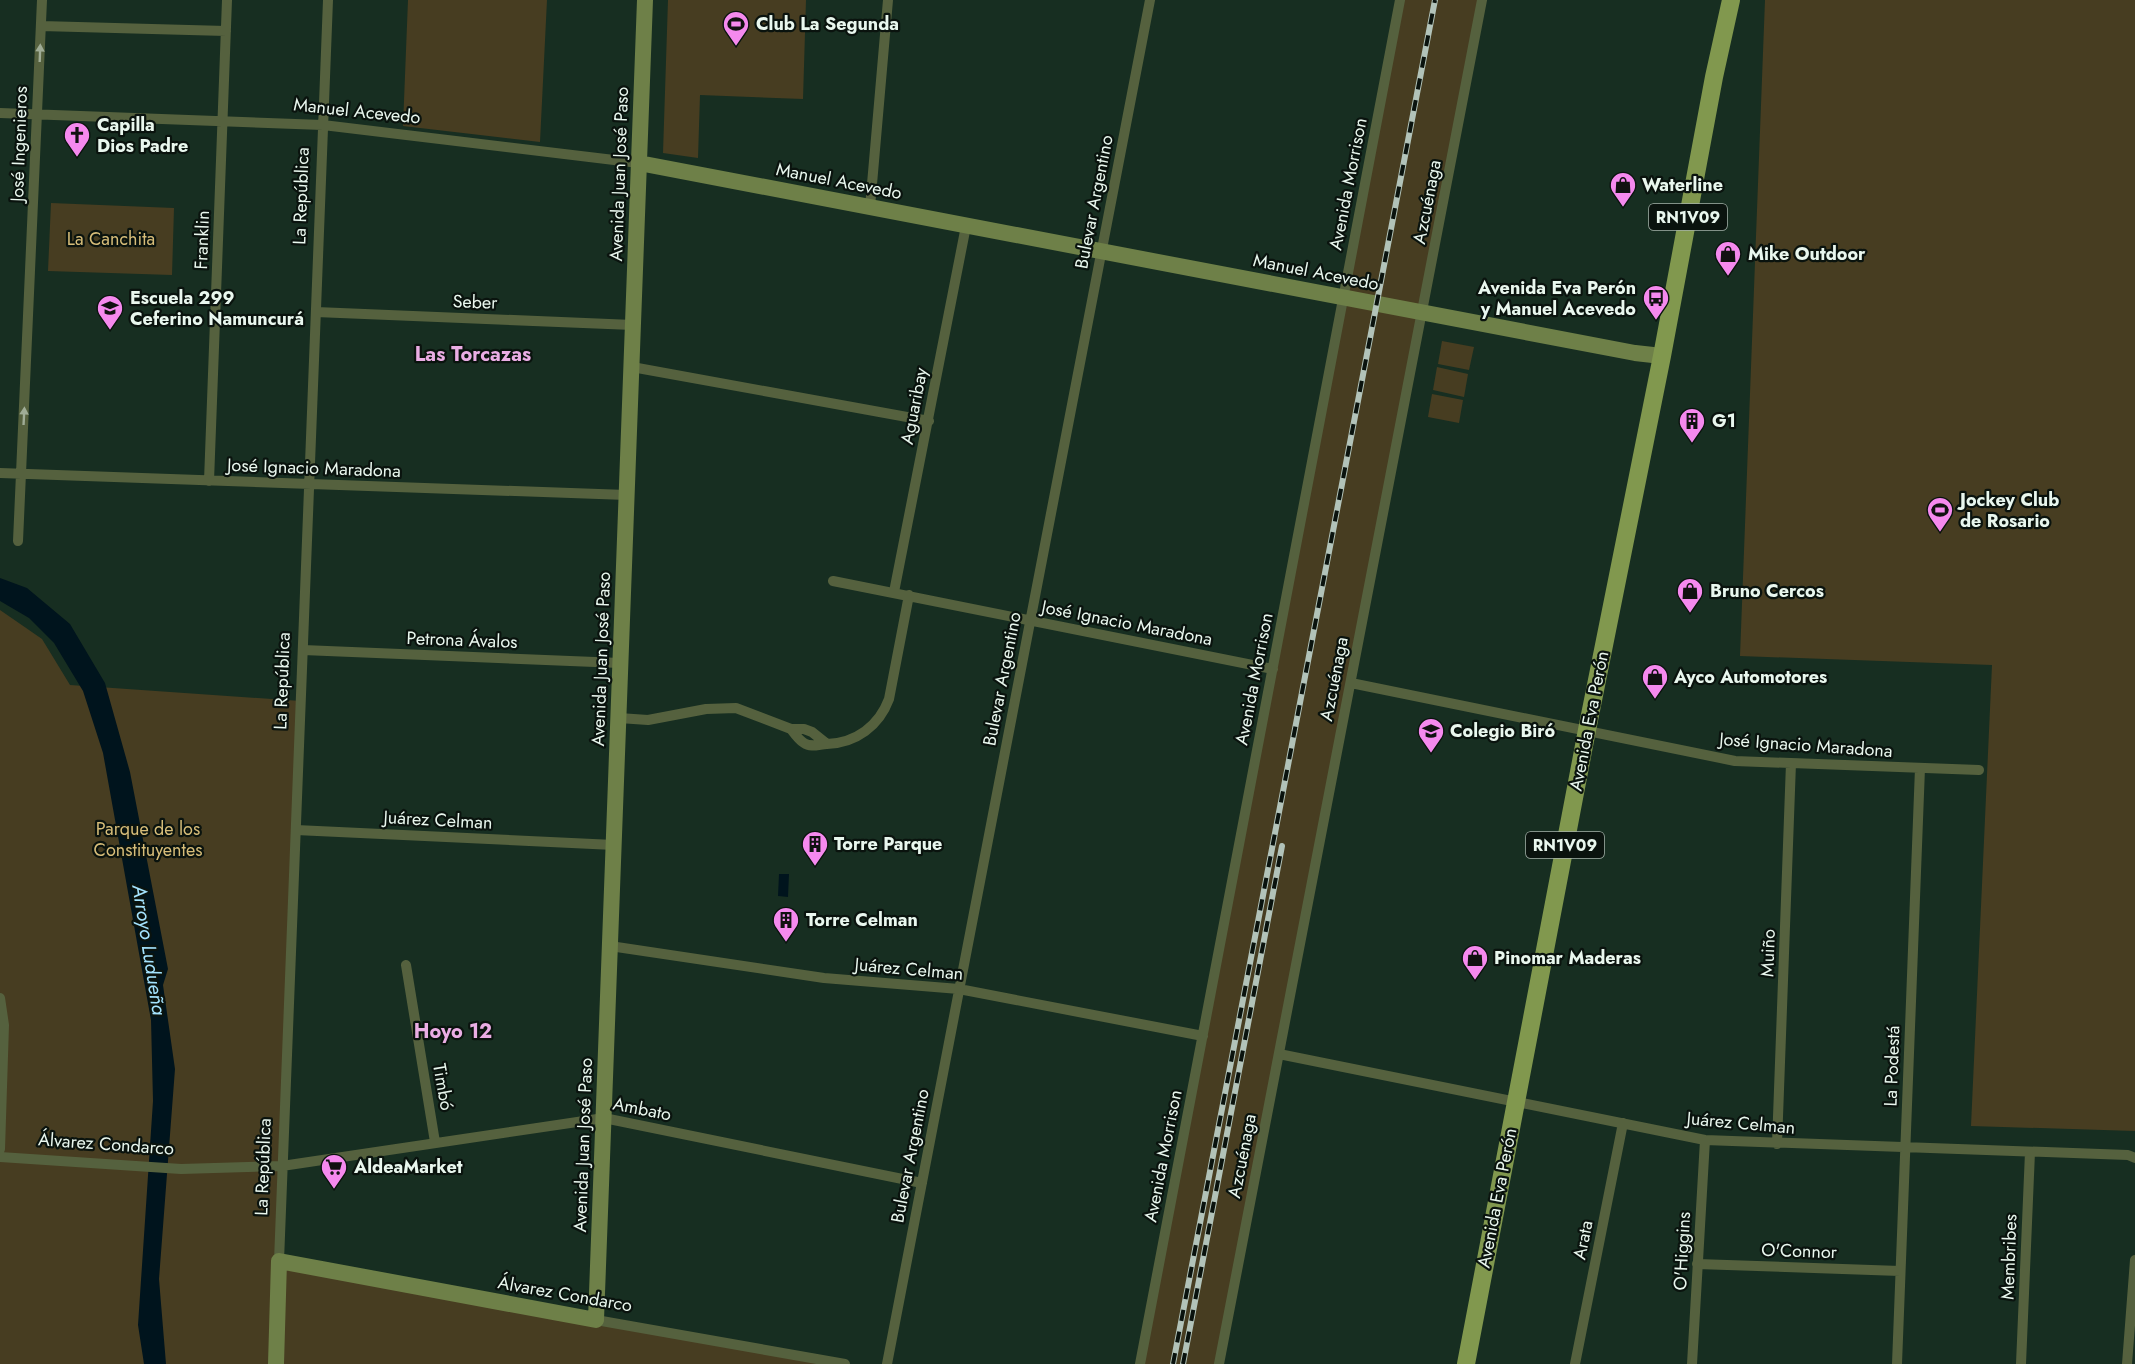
<svg xmlns="http://www.w3.org/2000/svg" width="2135" height="1364" font-family="Jost,sans-serif">
<style>
.green{fill:#473d21}
.water{fill:#00141d}
.lines{fill:none;stroke-linecap:round;stroke-linejoin:round}
.street{stroke:#55613e;stroke-width:10}
.secondary{stroke:#6e8048;stroke-width:16}
.primary{stroke:#81984e;stroke-width:18}
.rail-casing{stroke:#b2c3b9;stroke-width:6}
.rail{stroke:#0a130e;stroke-width:4;stroke-dasharray:11;stroke-linecap:butt}
.oneway{fill:#9fac96}
.labels{text-anchor:middle;dominant-baseline:central;stroke-width:4.5;stroke-linejoin:round;paint-order:stroke}
.shield{fill:#0a130e;stroke:#a6b3ab;stroke-width:1.5}
.shield-label{font-size:16px;font-weight:bold;fill:#e9f7ee}
.poi-label{font-size:18px;font-weight:bold;fill:#e9f7ee;stroke:#0a130e;text-anchor:start}
.street-label{font-size:18px;fill:#e9f7ee;stroke:#0a130e}
.park-label{font-size:18px;fill:#d7bd79;stroke:#0a130e}
.neighbourhood-label{font-size:20px;font-weight:bold;fill:#eaade4;stroke:#0a130e}
.water-label{font-size:20px;font-style:italic;fill:#a4e3fe;stroke:#0a130e}
</style>
<rect width="100%" height="100%" fill="#172e21"/>
<!-- green -->
<path class="green" d="M408 0H547L540 142 403 126Z
M668 0H806L803 99 700 95 698 158 663 153Z
M1400 0H1482L1219 1364H1140Z
M1765 0H2135V1131L1971 1126 1992 665 1740 656Z
M51 203 174 208 172 275 48 271Z
M1442 341 1474 347 1469 370 1438 364Z
M1437 367 1468 374 1464 397 1433 390Z
M1432 394 1463 400 1459 423 1428 417Z
M0 610 42 639 70 685 301 701 279 1261 845 1364H0Z"/>
<!-- water -->
<path class="water" d="M0 578 27 588 70 624 105 683 130 772 168 969 163 985 175 1069 159 1279 166 1364H144L138 1325 153 1101 151 1020 103 753 83 691 54 643 29 618 0 601Z
M779 874H789L788 897 778 896Z"/>
<g class="lines">
<!-- street -->
<path class="street" d="M41 26 226 31
M0 113 323 125 639 163
M870 207 888 0
M316 312 633 325
M632 367 929 421
M0 473 627 495
M209 481 227 0
M18 541 42 0
M833 581 1273 669
M894 592 966 226
M303 650 620 663
M1351 683 1735 761 1979 770
M619 718 648 720 706 709 736 708 791 729H804L812 732 827 744
M791 729C794 733 799 740 804 743 811 748 820 744 827 744 856 743 879 726 889 699L909 595
M296 830 614 845
M610 946 824 978 959 989 1203 1036
M406 965 435 1142
M0 998 4 1025 0 1149
M1279 1054 1705 1140 2128 1155 2135 1158
M1777 1144 1791 763
M0 1157 181 1169 282 1166 604 1118 922 1183
M279 1261 328 0
M1697 1264 1900 1271
M596 1320 845 1364
M887 1364 1150 0
M1140 1364 1400 0
M1219 1364 1482 0
M1575 1364 1623 1123
M1692 1364 1705 1140
M1897 1364 1920 768
M2021 1364 2030 1152
M2127 1364 2135 1260"/>
<!-- secondary -->
<path class="secondary" d="M639 163 1635 353 1662 356
M276 1364 279 1261 596 1320 645 0"/>
<!-- primary -->
<path class="primary" d="M1466 1364 1587 730 1662 356 1714 77 1731 0"/>
<!-- rail casing -->
<g class="rail-casing">
<path id="rail" d="M1173 1364 1435 0
M1183 1364 1282 846"/>
</g>
<!-- rail -->
<use href="#rail" class="rail"/>
</g>
<!-- one-way arrows -->
<defs><path id="oneway-solid" d="M-6-.8H1V-3.2L6.5 0L1 3.2V.8H-6Z" transform="scale(1.5)"/></defs>
<g class="oneway">
<use href="#oneway-solid" transform="translate(40 53) rotate(-88)"/>
<use href="#oneway-solid" transform="translate(24 416) rotate(-87)"/>
</g>
<!-- icons -->
<defs>
<g id="stadium-pin" transform="scale(1.35)"><path d="M0 17L-7.5 6A9.5 9.5 0 1 1 7.5 6Z" fill="#f589ee" stroke="#0a130e"/><path d="M0-5a6.5 5 0 1 0 0 10a6.5 5 0 1 0 0-10ZM-3.5-1.8h7v3.6h-7Z" fill="#111"/></g>
<g id="church-pin" transform="scale(1.35)"><path d="M0 17L-7.5 6A9.5 9.5 0 1 1 7.5 6Z" fill="#f589ee" stroke="#0a130e"/><path d="M-1.2-6h2.4v3.5h3.3v2.4h-3.3V6h-2.4V-.1h-3.3v-2.4h3.3Z" fill="#111"/></g>
<g id="shop-pin" transform="scale(1.35)"><path d="M0 17L-7.5 6A9.5 9.5 0 1 1 7.5 6Z" fill="#f589ee" stroke="#0a130e"/><path d="M-5-2.5h2.3a2.7 3.5 0 0 1 5.4 0H5L5.5 6h-11ZM-1.5-2.5h3a1.5 2.3 0 0 0-3 0Z" fill="#111"/></g>
<g id="bus-pin" transform="scale(1.35)"><path d="M0 17L-7.5 6A9.5 9.5 0 1 1 7.5 6Z" fill="#f589ee" stroke="#0a130e"/><path d="M-5-6H5V4H4V6H2V4H-2V6H-4V4H-5ZM-3.5-4V0h7V-4ZM-3.5 1.2v1.5H-2V1.2ZM2 1.2v1.5H3.5V1.2Z" fill="#111"/></g>
<g id="school-pin" transform="scale(1.35)"><path d="M0 17L-7.5 6A9.5 9.5 0 1 1 7.5 6Z" fill="#f589ee" stroke="#0a130e"/><path d="M0-5L7-2L0 1L-7-2ZM-4 1L0 2.5L4 1V4Q0 6-4 4Z" fill="#111"/></g>
<g id="building-pin" transform="scale(1.35)"><path d="M0 17L-7.5 6A9.5 9.5 0 1 1 7.5 6Z" fill="#f589ee" stroke="#0a130e"/><path d="M-4-6H4V6H1V3H-1V6H-4ZM-2.5-4.3h1.7v1.8h-1.7ZM.8-4.3h1.7v1.8H.8ZM-2.5-1h1.7V.8h-1.7ZM.8-1h1.7V.8H.8Z" fill="#111"/></g>
<g id="supermarket-pin" transform="scale(1.35)"><path d="M0 17L-7.5 6A9.5 9.5 0 1 1 7.5 6Z" fill="#f589ee" stroke="#0a130e"/><path d="M-6-5.5h2.5l.6 2H6L4.5 2H-2.5L-4.4-4H-6ZM-1.5 3.2a1.3 1.3 0 1 0 .1 0ZM3 3.2a1.3 1.3 0 1 0 .1 0Z" fill="#111"/></g>
</defs>
<g fill-rule="evenodd">
<use href="#stadium-pin" x="736" y="24"/>
<use href="#church-pin" x="77" y="135"/>
<use href="#shop-pin" x="1623" y="185"/>
<use href="#shop-pin" x="1728" y="254"/>
<use href="#bus-pin" x="1656" y="298"/>
<use href="#school-pin" x="110" y="308"/>
<use href="#building-pin" x="1692" y="421"/>
<use href="#stadium-pin" x="1940" y="510"/>
<use href="#shop-pin" x="1690" y="591"/>
<use href="#shop-pin" x="1655" y="677"/>
<use href="#school-pin" x="1431" y="731"/>
<use href="#building-pin" x="815" y="844"/>
<use href="#building-pin" x="786" y="920"/>
<use href="#shop-pin" x="1475" y="958"/>
<use href="#supermarket-pin" x="334" y="1167"/>
</g>
<g class="labels">
<!-- shield labels -->
<g class="shield">
<rect x="1649" y="204" width="78" height="26" rx="4.5"/>
<rect x="1526" y="832" width="78" height="26" rx="4.5"/>
</g>
<g class="shield-label">
<text x="1688" y="217">RN1V09</text>
<text x="1565" y="845">RN1V09</text>
</g>
<!-- poi labels -->
<g class="poi-label">
<text x="756" y="24">Club La Segunda</text>
<text x="97" y="125">Capilla<tspan x="97" dy="21">Dios Padre</tspan></text>
<text x="1642" y="185">Waterline</text>
<text x="1748" y="254">Mike Outdoor</text>
<text x="1636" y="288" text-anchor="end">Avenida Eva Perón<tspan x="1636" dy="21">y Manuel Acevedo</tspan></text>
<text x="130" y="298">Escuela 299<tspan x="130" dy="21">Ceferino Namuncurá</tspan></text>
<text x="1712" y="421">G1</text>
<text x="1960" y="500">Jockey Club<tspan x="1960" dy="21">de Rosario</tspan></text>
<text x="1710" y="591">Bruno Cercos</text>
<text x="1674" y="677">Ayco Automotores</text>
<text x="1450" y="731">Colegio Biró</text>
<text x="834" y="844">Torre Parque</text>
<text x="806" y="920">Torre Celman</text>
<text x="1494" y="958">Pinomar Maderas</text>
<text x="354" y="1167">AldeaMarket</text>
</g>
<!-- street labels -->
<g class="street-label">
<text transform="translate(357 111) rotate(6)">Manuel Acevedo</text>
<text transform="translate(19 144) rotate(-88)">José Ingenieros</text>
<text transform="translate(619 174) rotate(-88)">Avenida Juan José Paso</text>
<text transform="translate(839 181) rotate(11)">Manuel Acevedo</text>
<text transform="translate(1348 184) rotate(-79)">Avenida Morrison</text>
<text transform="translate(301 196) rotate(-88)">La República</text>
<text transform="translate(1094 202) rotate(-79)">Bulevar Argentino</text>
<text transform="translate(1427 202) rotate(-79)">Azcuénaga</text>
<text transform="translate(202 240) rotate(-88)">Franklin</text>
<text transform="translate(1316 272) rotate(11)">Manuel Acevedo</text>
<text transform="translate(475 302) rotate(2)">Seber</text>
<text transform="translate(914 406) rotate(-79)">Aguaribay</text>
<text transform="translate(314 468) rotate(2)">José Ignacio Maradona</text>
<text transform="translate(1127 623) rotate(11)">José Ignacio Maradona</text>
<text transform="translate(462 640) rotate(2)">Petrona Ávalos</text>
<text transform="translate(601 659) rotate(-88)">Avenida Juan José Paso</text>
<text transform="translate(1002 679) rotate(-79)">Bulevar Argentino</text>
<text transform="translate(1254 679) rotate(-79)">Avenida Morrison</text>
<text transform="translate(1334 679) rotate(-79)">Azcuénaga</text>
<text transform="translate(282 681) rotate(-88)">La República</text>
<text transform="translate(1589 721) rotate(-79)">Avenida Eva Perón</text>
<text transform="translate(1806 745) rotate(4)">José Ignacio Maradona</text>
<text transform="translate(438 820) rotate(3)">Juárez Celman</text>
<text transform="translate(1768 953) rotate(-88)">Muiño</text>
<text transform="translate(909 969) rotate(5)">Juárez Celman</text>
<text transform="translate(1892 1066) rotate(-88)">La Podestá</text>
<text transform="translate(443 1087) rotate(80)">Timbó</text>
<text transform="translate(642 1109) rotate(11)">Ambato</text>
<text transform="translate(1741 1123) rotate(5)">Juárez Celman</text>
<text transform="translate(106 1144) rotate(4)">Álvarez Condarco</text>
<text transform="translate(583 1145) rotate(-88)">Avenida Juan José Paso</text>
<text transform="translate(910 1156) rotate(-79)">Bulevar Argentino</text>
<text transform="translate(1163 1156) rotate(-79)">Avenida Morrison</text>
<text transform="translate(1242 1156) rotate(-79)">Azcuénaga</text>
<text transform="translate(263 1167) rotate(-88)">La República</text>
<text transform="translate(1497 1198) rotate(-79)">Avenida Eva Perón</text>
<text transform="translate(1583 1240) rotate(-79)">Arata</text>
<text transform="translate(1682 1251) rotate(-87)">O'Higgins</text>
<text transform="translate(1799 1251) rotate(2)">O'Connor</text>
<text transform="translate(2009 1257) rotate(-88)">Membribes</text>
<text transform="translate(565 1294) rotate(10)">Álvarez Condarco</text>
</g>
<!-- park labels -->
<g class="park-label">
<text x="111" y="239">La Canchita</text>
<text x="148" y="829">Parque de los<tspan x="148" dy="21">Constituyentes</tspan></text>
</g>
<!-- neighbourhood labels -->
<g class="neighbourhood-label">
<text x="473" y="354">Las Torcazas</text>
<text x="453" y="1031">Hoyo 12</text>
</g>
<!-- water labels -->
<g class="water-label">
<text transform="translate(149 950) rotate(81)">Arroyo Ludueña</text>
</g>
</g>
</svg>
